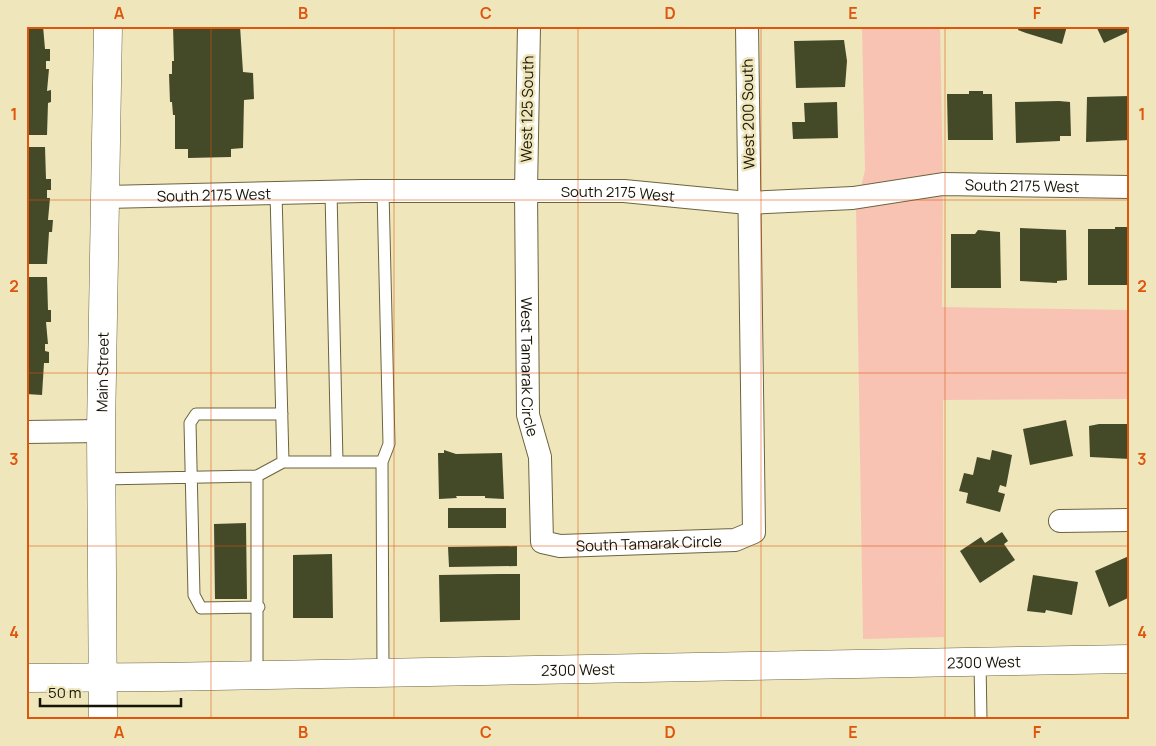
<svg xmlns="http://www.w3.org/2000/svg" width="1156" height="746" font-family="Manrope,sans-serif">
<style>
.green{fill:#f9c3b4}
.building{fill:#444a27}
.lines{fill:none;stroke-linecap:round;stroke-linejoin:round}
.service-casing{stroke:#6c643f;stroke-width:13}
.minor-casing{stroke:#6c643f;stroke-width:24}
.secondary-casing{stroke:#6c643f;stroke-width:29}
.service{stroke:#fff;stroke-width:11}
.minor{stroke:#fff;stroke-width:22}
.secondary{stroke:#fff;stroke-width:28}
.grid{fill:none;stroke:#de560c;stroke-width:1;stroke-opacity:0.55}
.labels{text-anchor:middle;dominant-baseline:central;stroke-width:5;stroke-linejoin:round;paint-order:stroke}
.street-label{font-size:15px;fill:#171406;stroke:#efe6bc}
.neatline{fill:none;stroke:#de560c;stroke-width:2}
.grid-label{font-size:16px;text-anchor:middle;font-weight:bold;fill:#de560c}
</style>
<rect width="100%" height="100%" fill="#efe6bc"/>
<!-- green -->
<path class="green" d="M862 26H940L943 184 942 307 1130 310V399L943 400 944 637 863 639 856 210 865 170Z"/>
<!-- building -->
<path class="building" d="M26 26H43L45 49H50V61H46V69H49L47 91 51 90V102L48 103 47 135H26Z
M173 26H240L243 72 253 73 254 99 244 100 243 148 231 149V157L188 158V149H175V115H173L172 102H170L169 74H172V61H174Z
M1019 26H1067L1062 44 1026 33 1018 30Z
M1096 26H1130V31L1104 43Z
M844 40 847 61 845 87 796 88 794 41Z
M969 91H983V94H992L993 140H948L947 94H969Z
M1130 96V140L1086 142 1087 97Z
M1059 101 1070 102 1071 136H1060V141L1016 143 1015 102Z
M837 102 838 138 793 139 792 122H805L804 103Z
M26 147H45L46 179H51V190H47V198H50L48 220H53L52 232H49L47 264H26Z
M1115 227H1130V285H1088V229H1115Z
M1020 228 1066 230 1067 280 1057 281V283L1020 281Z
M978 230 1000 232 1001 288H951V234H975Z
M26 277H47L48 310H51V322H46L48 344H45V351L49 352V363H44L42 395 26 394Z
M1066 420 1073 456 1030 465 1023 429Z
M1099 424H1130V459L1090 457 1089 426Z
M444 450 456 454 502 453 504 499 485 498V496H456L457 498 439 499 438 453H444Z
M992 450 1012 455 1006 487 1000 485 998 492 1005 494 1000 512 966 503 968 493 959 491 964 473 973 475 977 457 990 460Z
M448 508H506V528H448Z
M246 523 247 599H215L214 524Z
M1002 532 1008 541 1004 544 1015 560 980 583 960 551 981 537 985 543Z
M517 546V566L449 567 448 547Z
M332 554 333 618H293V555Z
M1129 556 1130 597 1109 607 1095 571Z
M499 574H520V620L440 622 439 575Z
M1033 575 1078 582 1072 615 1046 610 1045 613 1027 611Z"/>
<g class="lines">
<!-- service casing -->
<g class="service-casing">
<path id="service" d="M331 192 337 462
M276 193 283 462
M257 476 283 462H382
M102 479 257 476V676
M259 607 201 608 194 595 190 423 196 414H282
M980 662 981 720
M383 673 382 462 389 444 383 191"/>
</g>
<!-- minor casing -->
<g class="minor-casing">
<g id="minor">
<path id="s1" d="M529 26 526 191 528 415 540 457 542 542 560 546 735 540 754 532 747 26"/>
<path id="s2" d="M106 197 363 191H624L748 203 853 198 943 184 1130 187"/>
<path d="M26 432 101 431"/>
<path d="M1060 521 1130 520"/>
</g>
</g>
<!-- secondary casing -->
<g class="secondary-casing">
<g id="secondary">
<path id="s3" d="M26 678 162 677 1130 659"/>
<path id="s4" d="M103 720 101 431 108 26"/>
</g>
</g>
<!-- service -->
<use href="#service" class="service"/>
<!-- minor -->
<use href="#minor" class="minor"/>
<!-- secondary -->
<use href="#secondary" class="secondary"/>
</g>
<!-- grid -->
<path class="grid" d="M211 26V720M394 26V720M578 26V720M761 26V720M945 26V720M26 200H1130M26 373H1130M26 546H1130"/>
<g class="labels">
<!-- street labels -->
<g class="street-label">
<text transform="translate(527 109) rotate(-89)">West 125 South</text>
<text transform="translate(748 114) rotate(-91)">West 200 South</text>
<text stroke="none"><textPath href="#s2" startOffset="918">South 2175 West</textPath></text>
<text stroke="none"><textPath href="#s2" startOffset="108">South 2175 West</textPath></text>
<text stroke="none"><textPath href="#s2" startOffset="512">South 2175 West</textPath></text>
<text stroke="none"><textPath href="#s1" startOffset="341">West Tamarak Circle</textPath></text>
<text stroke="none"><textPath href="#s4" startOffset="348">Main Street</textPath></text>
<text stroke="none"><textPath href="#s1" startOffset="625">South Tamarak Circle</textPath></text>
<text stroke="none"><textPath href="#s3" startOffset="958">2300 West</textPath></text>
<text stroke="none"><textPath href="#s3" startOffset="552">2300 West</textPath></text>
</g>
</g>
<!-- border -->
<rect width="1156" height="746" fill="none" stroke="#efe6bc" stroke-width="55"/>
<!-- scale -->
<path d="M40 698v8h141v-8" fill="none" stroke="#171406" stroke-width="2.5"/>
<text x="48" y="698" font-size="15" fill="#171406" stroke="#efe6bc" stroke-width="4" paint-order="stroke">50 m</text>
<rect x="28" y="28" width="1100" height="690" class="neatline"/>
<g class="grid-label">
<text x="119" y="19">A</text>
<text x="303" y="19">B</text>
<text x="486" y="19">C</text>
<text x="670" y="19">D</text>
<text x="853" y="19">E</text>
<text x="1037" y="19">F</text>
<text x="14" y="120">1</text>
<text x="1142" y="120">1</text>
<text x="14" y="292">2</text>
<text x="1142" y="292">2</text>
<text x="14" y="465">3</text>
<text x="1142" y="465">3</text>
<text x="14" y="638">4</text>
<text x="1142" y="638">4</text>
<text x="119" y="738">A</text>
<text x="303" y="738">B</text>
<text x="486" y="738">C</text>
<text x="670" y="738">D</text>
<text x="853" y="738">E</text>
<text x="1037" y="738">F</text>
</g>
</svg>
